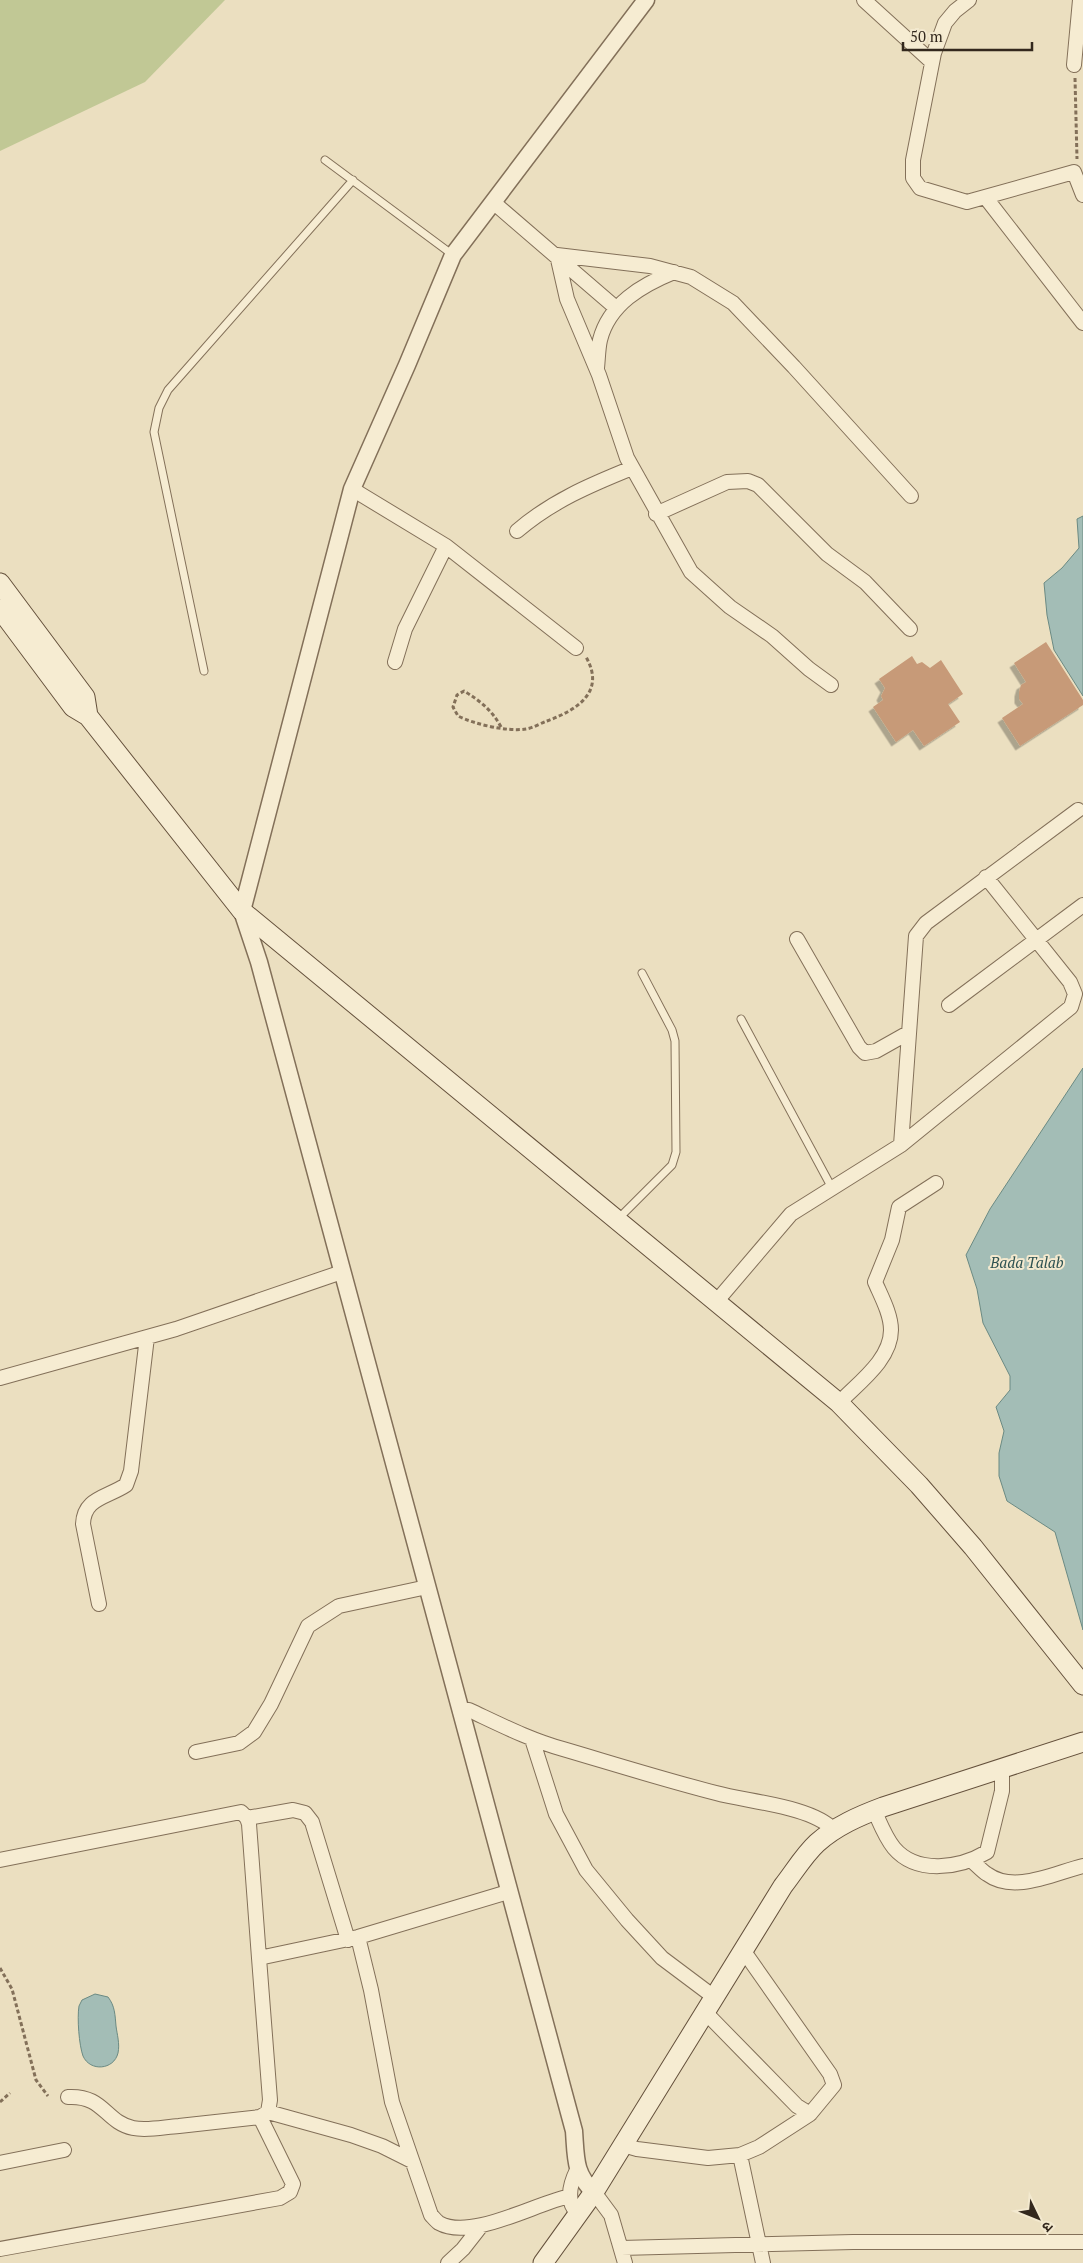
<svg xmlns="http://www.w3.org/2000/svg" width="1083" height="2263" font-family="'PT Serif','Noto Sans Devanagari',serif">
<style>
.green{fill:#c1c895}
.water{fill:#a3bdb6;stroke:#6b8a83}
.building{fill:#c79a78;filter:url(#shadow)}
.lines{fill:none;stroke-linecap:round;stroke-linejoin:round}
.service-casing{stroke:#837059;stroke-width:9}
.minor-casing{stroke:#837059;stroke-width:16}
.tertiary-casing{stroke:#837059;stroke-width:19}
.secondary-casing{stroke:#65513c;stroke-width:21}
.path{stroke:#837059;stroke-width:3;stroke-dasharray:4 2.5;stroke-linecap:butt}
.service{stroke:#f6ecd2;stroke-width:7}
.minor{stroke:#f6ecd2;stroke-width:14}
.tertiary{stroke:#f6ecd2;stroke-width:16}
.secondary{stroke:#f6ecd2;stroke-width:19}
.labels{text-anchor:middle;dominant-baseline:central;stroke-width:4;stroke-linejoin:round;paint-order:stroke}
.water-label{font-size:15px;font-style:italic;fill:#2d5251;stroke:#f3e9cf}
</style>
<defs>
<filter id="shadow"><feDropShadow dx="-4.5" dy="4.5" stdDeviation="0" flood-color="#0004"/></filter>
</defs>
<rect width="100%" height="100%" fill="#ebdfc0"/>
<!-- green -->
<path class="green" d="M0 0H225L145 82 0 151Z"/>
<!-- water -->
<path class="water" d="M1083 516V696L1054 650 1047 615 1044 583 1062 568 1079 548 1077 519Z
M1083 1068V1630L1055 1532 1007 1501 999 1476V1453L1004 1431 996 1407 1010 1390V1376L983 1323 977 1289 966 1255 990 1209Z
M95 1994 108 1997C115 2006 115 2015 116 2026 117 2034 120 2044 118 2053 114 2070 90 2072 83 2056 79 2045 77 2018 79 2006L82 2000Z"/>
<!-- building -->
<path class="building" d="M1046 642 1083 700V705L1020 746 1002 718 1023 704 1019 699V692L1021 685 1026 682 1014 663Z
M912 656 917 664 922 662 930 668 941 660 963 694 948 704 960 722 924 746 913 730 896 742 873 707 883 700 881 696 885 688 879 679Z"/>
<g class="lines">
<!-- service casing -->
<g class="service-casing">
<path id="service" d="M325 160 453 255
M204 671 154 432 159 408 168 390 353 180
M741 1019 832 1188
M618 1219 672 1165 676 1152 675 1041 672 1030 642 973"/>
</g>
<!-- minor casing -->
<g class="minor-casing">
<path id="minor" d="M864 0 932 62
M969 0 955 11 945 23 934 53 913 160V178L920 188 967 202 1074 172 1083 195
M1074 65 1080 0
M986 198 1083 323
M493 202 616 308
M597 368C598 359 598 349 600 340 609 304 642 285 674 272
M352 489 446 546 576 648
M656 514 727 482 748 481 758 485 827 554 865 582 910 629
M517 531C552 501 590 485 632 468
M395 662 405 629 446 546
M831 685 809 669 772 636 730 607 691 572 627 458 599 375 567 299 557 255 650 266 691 277 733 303 794 367 911 496
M797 939 859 1047 865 1053 876 1051 908 1033
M949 1005 1083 905
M901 1145 916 936 926 923 1078 810
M716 1302 791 1214 901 1145 1071 1007 1075 994 1070 982 986 877
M0 1378 176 1329 342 1272
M839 1403C858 1383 891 1360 891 1330 891 1314 881 1296 875 1282L892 1240 899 1207 936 1183
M99 1604 83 1524C84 1498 106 1498 126 1485L131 1471 147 1337
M460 1710H469C499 1724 530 1740 563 1749 614 1764 665 1780 716 1793 749 1802 811 1806 834 1830
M532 1739 556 1814 586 1870 627 1920 662 1958 714 1997
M196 1752 239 1743 254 1732 271 1704 308 1626 339 1606 427 1587
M874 1810C880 1823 885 1837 894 1848 917 1875 960 1868 987 1852L1002 1791V1768
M247 1818 293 1810 305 1813 312 1822 348 1940
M0 1860 241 1812 247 1818 249 1824 259 1958 358 1937 508 1892
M972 1861C977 1865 982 1871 987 1874 1014 1894 1054 1873 1083 1866
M358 1937 371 1990 392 2102 431 2215C433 2217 436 2221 439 2223 471 2241 536 2203 570 2196
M705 2012 797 2106 810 2114 834 2085 830 2074 743 1950
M68 2097C104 2095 105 2122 133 2128 147 2131 164 2127 179 2126 206 2123 233 2120 260 2117L268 2112 270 2100 259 1958
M268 2112 351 2135 382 2146 412 2161
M623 2145 637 2149 708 2158 740 2155 759 2147 810 2114
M740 2155 763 2263
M0 2163 64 2150
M577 2170C570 2184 565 2201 578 2214
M594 2192 611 2215 625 2263
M621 2248 853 2242H1083
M0 2249 280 2198 290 2192 293 2184 260 2117
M448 2263 463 2249 481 2226"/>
</g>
<!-- tertiary casing -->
<g class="tertiary-casing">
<path id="tertiary" d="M594 2192C574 2174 576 2157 574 2131L259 962 242 911 352 489 407 365 453 255 646 0"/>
</g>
<!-- secondary casing -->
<g class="secondary-casing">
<path id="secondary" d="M0 583 85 697 88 716
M0 609 73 707 88 716 242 911 839 1403 919 1485 973 1547 1083 1685
M543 2263 594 2192 783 1886C794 1872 804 1855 817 1843 836 1826 859 1816 883 1807L1083 1742"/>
</g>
<!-- path -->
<path class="path" d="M1075 78 1077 159
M501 727C492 710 480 701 464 691L457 695 453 707 458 716C474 724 507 732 526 729 533 728 541 723 547 721 577 710 606 692 586 657
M0 1968 12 1989 36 2080 48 2096
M0 2102 10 2093"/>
<!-- service -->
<use href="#service" class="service"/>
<!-- minor -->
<use href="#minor" class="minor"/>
<!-- tertiary -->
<use href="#tertiary" class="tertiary"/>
<!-- secondary -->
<use href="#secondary" class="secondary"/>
</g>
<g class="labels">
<!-- water labels -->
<g class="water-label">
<text x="1027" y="1262">Bada Talab</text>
</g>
</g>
<!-- north arrow -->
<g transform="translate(1038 2218) rotate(133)" stroke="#f3e9cf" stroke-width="4" paint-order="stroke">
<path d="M0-4L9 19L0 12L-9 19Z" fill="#33281d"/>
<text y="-8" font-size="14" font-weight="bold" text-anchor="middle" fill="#33281d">उ</text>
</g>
<!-- scale -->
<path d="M903 42v8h129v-8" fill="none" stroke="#33281d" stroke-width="2.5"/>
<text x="910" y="42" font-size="15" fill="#33281d" stroke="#f3e9cf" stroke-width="4" paint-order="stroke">50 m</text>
</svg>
